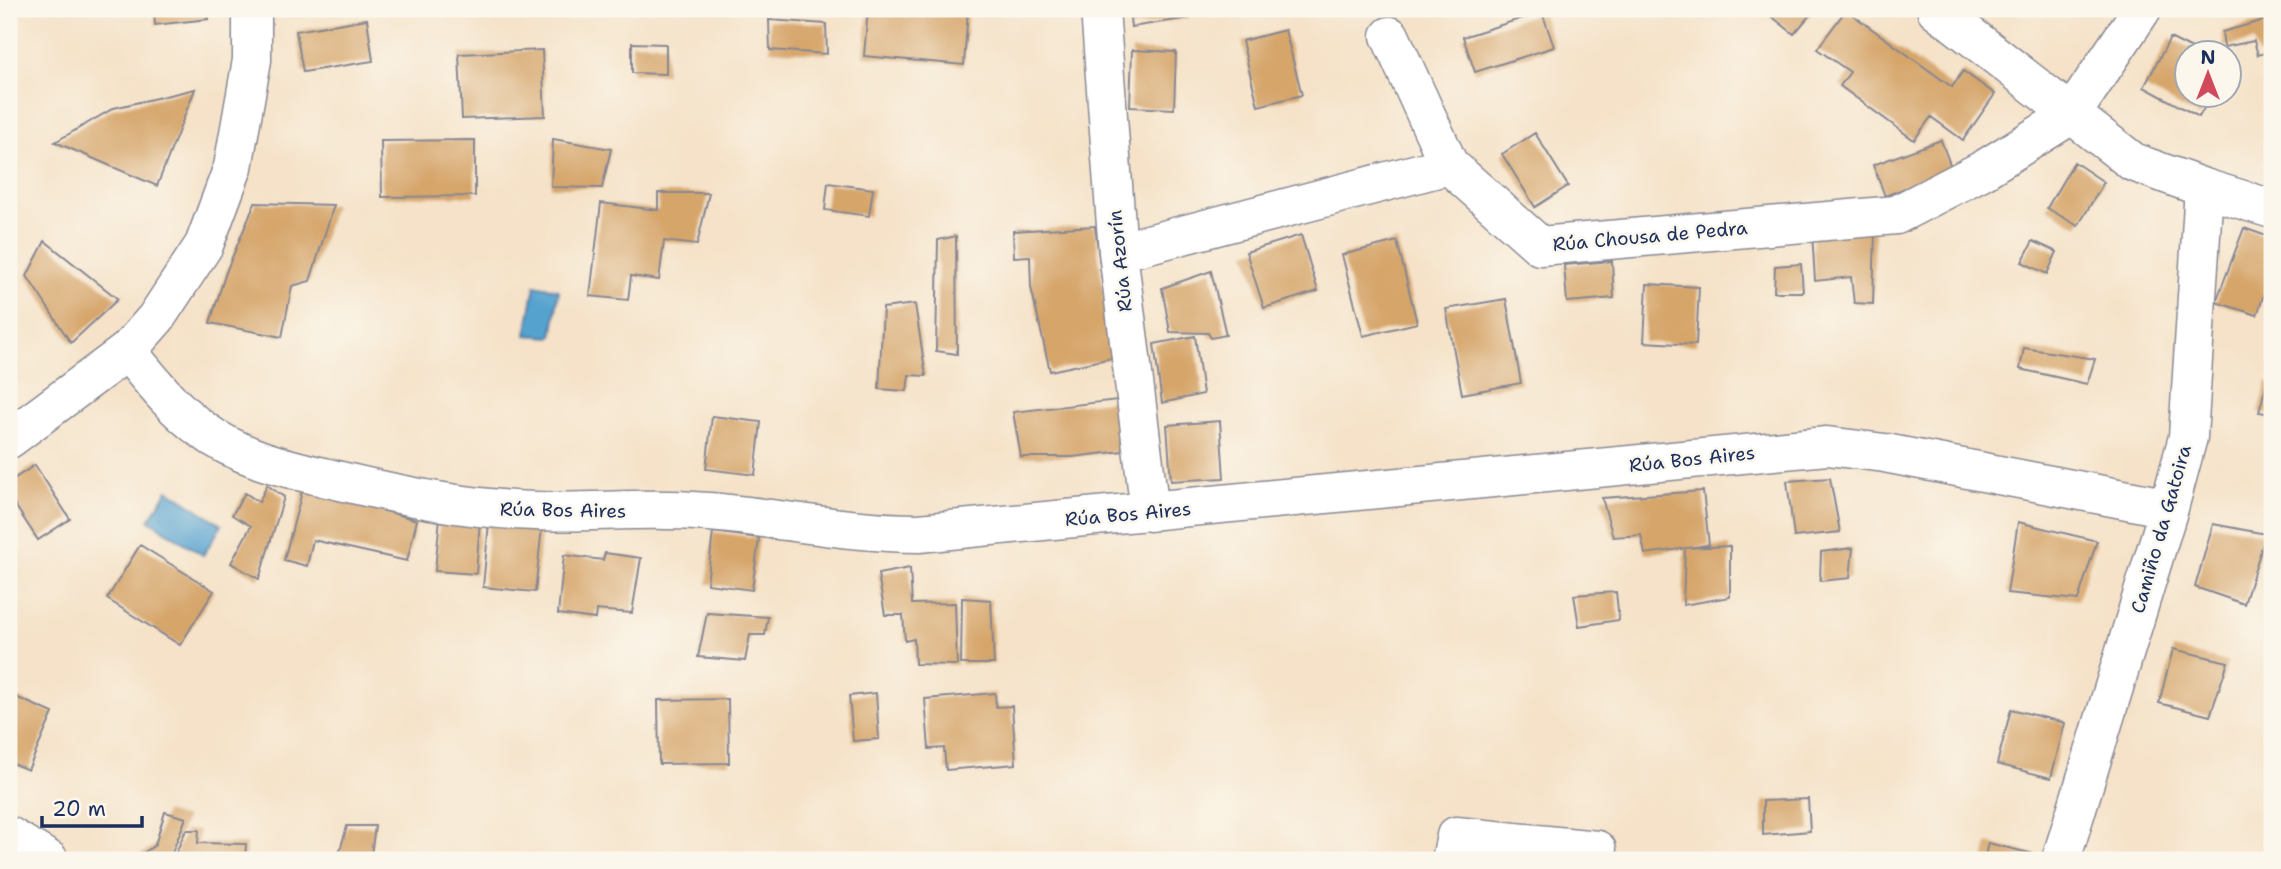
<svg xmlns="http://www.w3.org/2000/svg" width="2281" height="869" font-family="'Shantell Sans',sans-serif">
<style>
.water{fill:#56a2cf;stroke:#386896;stroke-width:2}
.building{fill:#d6a56a}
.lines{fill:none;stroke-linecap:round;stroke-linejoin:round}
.street-casing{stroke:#888893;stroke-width:41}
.secondary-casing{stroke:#888893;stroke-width:41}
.street{stroke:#fff;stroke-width:38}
.secondary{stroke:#fff;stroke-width:38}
.labels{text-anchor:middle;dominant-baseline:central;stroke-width:5;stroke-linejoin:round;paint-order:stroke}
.street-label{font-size:19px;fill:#1b2f5e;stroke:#fbf7ec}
</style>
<rect width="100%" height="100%" fill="#fbf7ec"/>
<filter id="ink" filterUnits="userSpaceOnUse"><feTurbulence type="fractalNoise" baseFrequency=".0143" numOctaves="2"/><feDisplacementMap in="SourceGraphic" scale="14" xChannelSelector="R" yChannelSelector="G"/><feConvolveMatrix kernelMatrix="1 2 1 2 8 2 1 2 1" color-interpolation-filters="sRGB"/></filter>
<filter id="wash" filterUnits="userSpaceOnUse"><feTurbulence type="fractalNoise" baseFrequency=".00686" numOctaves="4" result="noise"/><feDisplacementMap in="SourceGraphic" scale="28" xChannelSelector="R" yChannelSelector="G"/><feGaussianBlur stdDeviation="1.57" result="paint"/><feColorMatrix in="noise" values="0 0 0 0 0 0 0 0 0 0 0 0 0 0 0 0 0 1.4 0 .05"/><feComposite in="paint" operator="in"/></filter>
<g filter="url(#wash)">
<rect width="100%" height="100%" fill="#f5e2c8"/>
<!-- water -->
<path class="water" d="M535 285 559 290 552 337 526 335Z
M168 490 222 525 203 555 149 520Z"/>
<g id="blocks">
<!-- building -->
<path class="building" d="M154 9H207L208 19 155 25Z
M868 9H968L964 65 864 56Z
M1129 9H1189L1190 18 1131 27Z
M1762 9H1815L1794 34Z
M1846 10 1952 87 1963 71 1995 94 1963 140 1931 117 1914 140 1840 86 1850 72 1817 49Z
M1542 12 1554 47 1475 72 1463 37Z
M2272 18V51L2258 55 2254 41 2224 47 2222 32Z
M367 19 373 61 303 72 296 31Z
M769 20 826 24 827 54 770 50Z
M1285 30 1302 95 1258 106 1242 41Z
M2170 38 2198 52H2186V94H2212L2199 117 2144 87Z
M632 43 666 44V74L632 73Z
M542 50 545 116 462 119 459 54Z
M1132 50 1176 52 1174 109 1130 107Z
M195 89 157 186 55 142 114 108Z
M1535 133 1568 186 1535 207 1502 154Z
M553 139 611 149 602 188 551 187Z
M475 140V196L382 197 381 141Z
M1941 140 1952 170 1885 196 1873 165Z
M2074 162 2104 182 2078 226 2047 208Z
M828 183 873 189 869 216 825 210Z
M658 193H709L697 245 664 241 659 280 631 276 628 300 590 296 601 203 658 210Z
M255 203 334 205 310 281 292 286 282 337 210 323 226 272Z
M1095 226 1112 358 1050 371 1031 287 1030 256 1014 257 1013 231Z
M2244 228 2272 238V270L2257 315 2216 302Z
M1875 230 1873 304 1854 303 1851 277 1815 281 1812 232Z
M1301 235 1318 291 1264 308 1246 252Z
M956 236 957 354 936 351 938 240Z
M45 241 118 299 71 343 27 276Z
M1397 241 1417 323 1363 336 1342 255Z
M2033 241 2057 252 2047 274 2022 262Z
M1612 261 1614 298 1567 302 1564 265Z
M1801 264 1803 292H1774L1775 266Z
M1211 271 1226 335 1211 338 1208 333 1170 332 1162 288Z
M1647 284 1699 287 1696 345 1644 342Z
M1506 299 1521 383 1462 394 1446 309Z
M915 304 926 376 909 375 907 391 879 389 883 308Z
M1195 336 1203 394 1162 403 1154 344Z
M2024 348 2095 359 2087 384 2020 369Z
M2267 382 2272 383V414L2259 412Z
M1117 400 1123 451 1072 457H1021L1013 412Z
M712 416 761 422 755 475 706 469Z
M1220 421 1224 478 1171 481 1167 425Z
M35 465 70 519 38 540 9 496V482Z
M1830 478 1840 532 1794 537 1787 481Z
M267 485 284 497 259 579 231 563 251 526 232 515 245 493 259 502Z
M303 488 417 520 407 561 313 540 307 566 284 560Z
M1703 491 1709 545 1645 554 1641 535 1613 537 1602 498Z
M440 517 480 520 476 574 435 571Z
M489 522 542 527 535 592 483 587Z
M2018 522 2097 541 2078 600 2007 593Z
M2213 524 2266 534 2244 604 2195 587Z
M713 532 759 538 752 590 707 584Z
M140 545 214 591 180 645 107 599Z
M1730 546V597L1683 605 1685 548Z
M1853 548 1850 578 1820 581 1821 552Z
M605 553 641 558 632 613 596 610 595 619 558 614 564 555 603 560Z
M910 568 912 604 955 603 957 665 915 664 914 639 905 641 903 615H885L878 574Z
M1616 592 1619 620 1579 626 1574 595Z
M962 598 991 600 994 664H961Z
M707 613 768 617 765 635H750L745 661 698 657Z
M2173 649 2228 662 2210 716 2159 703Z
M876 693 879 739 853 741 849 696Z
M995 693 996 707 1012 706 1016 764 946 770 944 748 929 749 925 699Z
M9 694 53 713 28 770 9 762Z
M728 699 729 763 659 764 658 700Z
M2011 709 2065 723 2051 778 1997 764Z
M1808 799 1810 831 1763 835V801Z
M165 812 186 818 171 855 164 860H133L155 845Z
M347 826H375L371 855 339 854Z
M186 830H199L198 843 246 844 245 860 173 859Z
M1988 843 2038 855 2037 860H1984Z"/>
</g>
</g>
<g filter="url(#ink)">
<use href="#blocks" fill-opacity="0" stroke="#888893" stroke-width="2"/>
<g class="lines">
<!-- street casing -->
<g class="street-casing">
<path id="street" d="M1100 9 1118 252 1150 512
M1390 36 1449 165
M1118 252 1449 165 1540 246 1896 215 1983 170 2071 115 2142 9
M127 351C150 378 171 407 200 428 239 458 285 468 332 479 399 495 465 509 535 511 579 513 623 509 667 510 752 511 834 533 919 533L1827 446 1885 453 2169 508
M9 836 49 860
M1451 860 1456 836 1597 850
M2061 860 2169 508 2188 437 2204 188"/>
</g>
<!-- secondary casing -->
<g class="secondary-casing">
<path id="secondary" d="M1936 9 2133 162 2204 188 2272 209
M9 439 127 351 156 318 204 245 233 167 252 60V9"/>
</g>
<!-- street -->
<use href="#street" class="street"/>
<!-- secondary -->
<use href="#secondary" class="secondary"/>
</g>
</g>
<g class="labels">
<!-- street labels -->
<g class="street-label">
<text transform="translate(1650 236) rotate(-5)">Rúa Chousa de Pedra</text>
<text transform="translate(1120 261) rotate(-96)">Rúa Azorín</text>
<text transform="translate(1692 459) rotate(-6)">Rúa Bos Aires</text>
<text transform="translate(563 510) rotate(1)">Rúa Bos Aires</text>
<text transform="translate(1128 514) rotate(-5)">Rúa Bos Aires</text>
<text transform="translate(2161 529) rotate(-74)">Camiño da Gatoira</text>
</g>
</g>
<!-- margin -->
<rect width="2281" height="869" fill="none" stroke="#fbf7ec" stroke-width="35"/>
<!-- north arrow -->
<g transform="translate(2208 74)"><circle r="33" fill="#fbf7ec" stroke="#a1a7b3" stroke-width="2"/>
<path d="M0-5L12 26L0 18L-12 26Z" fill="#d1495b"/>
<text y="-10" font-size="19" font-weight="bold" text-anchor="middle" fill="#1b2f5e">N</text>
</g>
<!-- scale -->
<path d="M42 816v10h100v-10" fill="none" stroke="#1b2f5e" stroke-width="3.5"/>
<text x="52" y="816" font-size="21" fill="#1b2f5e" stroke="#fbf7ec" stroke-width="5" paint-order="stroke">20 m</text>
</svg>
